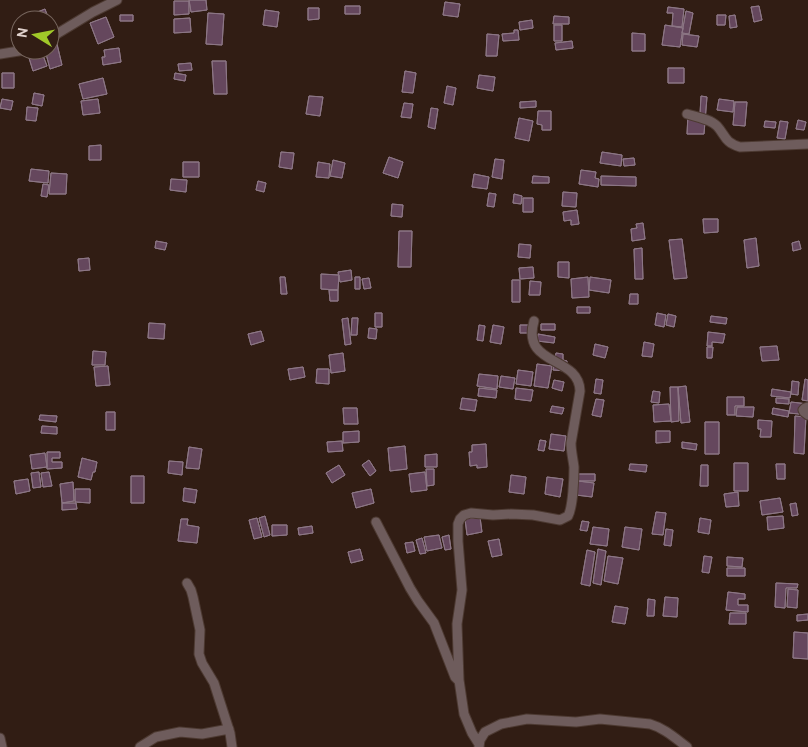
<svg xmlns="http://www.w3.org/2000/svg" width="808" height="747" font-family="Overpass,sans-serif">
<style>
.building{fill:#65475d;stroke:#8c7685}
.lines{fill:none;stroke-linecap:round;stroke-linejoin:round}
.minor-casing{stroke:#4d3a32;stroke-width:11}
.minor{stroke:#6e5c5c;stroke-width:9}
</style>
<rect width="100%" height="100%" fill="#311d14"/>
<!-- building -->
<path class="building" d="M189 0H206L207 10 191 12Z
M189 0H206L207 10 191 12Z
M174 1H189V14L174 15Z
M174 1H189V14L174 15Z
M445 2 460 4 458 17 443 15Z
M445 2 460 4 458 17 443 15Z
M345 6H360V14H345Z
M345 6H360V14H345Z
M759 6 762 20 754 22 751 7Z
M759 6 762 20 754 22 751 7Z
M668 7 684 9 682 27 672 26 673 13H667Z
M668 7 684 9 682 27 672 26 673 13H667Z
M308 8H319V19L308 20Z
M308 8H319V19L308 20Z
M45 9 49 20H38L35 13Z
M45 9 49 20H38L35 13Z
M265 10 279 12 277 27 263 25Z
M265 10 279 12 277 27 263 25Z
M686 11 693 13 689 34 682 33Z
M686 11 693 13 689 34 682 33Z
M208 13 224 14 222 45 206 44Z
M208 13 224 14 222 45 206 44Z
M120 15H133V21H120Z
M120 15H133V21H120Z
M717 15H726L725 25H717Z
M717 15H726L725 25H717Z
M735 15 737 27 730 28 729 16Z
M735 15 737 27 730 28 729 16Z
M554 16 569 17V24H553Z
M554 16 569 17V24H553Z
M106 17 114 37 98 44 90 23Z
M106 17 114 37 98 44 90 23Z
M190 18 191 32 174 33V19Z
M190 18 191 32 174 33V19Z
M532 20 533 28 520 30 519 22Z
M532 20 533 28 520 30 519 22Z
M554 25H562V41H554Z
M554 25H562V41H554Z
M665 25 683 28 680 47 662 45Z
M665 25 683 28 680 47 662 45Z
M514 30H518L519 40 503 41 502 34 514 33Z
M514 30H518L519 40 503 41 502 34 514 33Z
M632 33 645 34V51H632Z
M632 33 645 34V51H632Z
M487 34 499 35 497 56H486Z
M487 34 499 35 497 56H486Z
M683 34 699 36 697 47 682 45Z
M683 34 699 36 697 47 682 45Z
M572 41 573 48 556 50 555 43Z
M572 41 573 48 556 50 555 43Z
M57 44 62 65 50 69 45 50H50V46Z
M57 44 62 65 50 69 45 50H50V46Z
M119 48 121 62 103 65 102 57H105L104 50Z
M119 48 121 62 103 65 102 57H105L104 50Z
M41 50 47 66 33 71 29 58 36 56 34 53Z
M41 50 47 66 33 71 29 58 36 56 34 53Z
M212 61H226L227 94H214Z
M212 61H226L227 94H214Z
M191 63 192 70 179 71 178 64Z
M191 63 192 70 179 71 178 64Z
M668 68H684V83H668Z
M668 68H684V83H668Z
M405 71 416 73 413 93 402 92Z
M405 71 416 73 413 93 402 92Z
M2 73H14V88H2Z
M2 73H14V88H2Z
M175 73 186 75 185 81 174 79Z
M175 73 186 75 185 81 174 79Z
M479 75 495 77 493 91 477 88Z
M479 75 495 77 493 91 477 88Z
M103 78 107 94 83 99 79 84Z
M103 78 107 94 83 99 79 84Z
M447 86 456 88 453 105 444 103Z
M447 86 456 88 453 105 444 103Z
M34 93 44 95 42 106 32 104Z
M34 93 44 95 42 106 32 104Z
M309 96 323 97 320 116 306 114Z
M309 96 323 97 320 116 306 114Z
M701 96 707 97 704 134H687L688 114H700Z
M701 96 707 97 704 134H687L688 114H700Z
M2 99 13 101 11 110 0 108Z
M2 99 13 101 11 110 0 108Z
M98 99 100 113 83 115 81 101Z
M98 99 100 113 83 115 81 101Z
M719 99 734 101 733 112 717 110Z
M719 99 734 101 733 112 717 110Z
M536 101V107L520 108V102Z
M536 101V107L520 108V102Z
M735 102H747L745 126 733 125Z
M735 102H747L745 126 733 125Z
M404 103 413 104 411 118 401 117Z
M404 103 413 104 411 118 401 117Z
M27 107 38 108 36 121 26 120Z
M27 107 38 108 36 121 26 120Z
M431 108 438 109 435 129 428 127Z
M431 108 438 109 435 129 428 127Z
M538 111H551V130H542V125L537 124Z
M538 111H551V130H542V125L537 124Z
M519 118 533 121 529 141 515 138Z
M519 118 533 121 529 141 515 138Z
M798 120 806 122 804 130 796 129Z
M798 120 806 122 804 130 796 129Z
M765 121 776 122 775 128 764 127Z
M765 121 776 122 775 128 764 127Z
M780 121 788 122 785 139 777 138Z
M780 121 788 122 785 139 777 138Z
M101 145V160H89V146Z
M101 145V160H89V146Z
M281 152 294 153 292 169 279 167Z
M281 152 294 153 292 169 279 167Z
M602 152 622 155 621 166 600 163Z
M602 152 622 155 621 166 600 163Z
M389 157 403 162 398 178 383 173Z
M389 157 403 162 398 178 383 173Z
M634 158 635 165 624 166 623 159Z
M634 158 635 165 624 166 623 159Z
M495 159 504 160 502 179 492 177Z
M495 159 504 160 502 179 492 177Z
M333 160 345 163 342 178 330 176Z
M333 160 345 163 342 178 330 176Z
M183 162H199V177H183Z
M183 162H199V177H183Z
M318 162 330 164 329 178 316 177Z
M318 162 330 164 329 178 316 177Z
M31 169 49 171 48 183 29 181Z
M31 169 49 171 48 183 29 181Z
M581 170 596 172 595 178 599 179 598 187 579 184Z
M581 170 596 172 595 178 599 179 598 187 579 184Z
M51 173 67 174 66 194H49Z
M51 173 67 174 66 194H49Z
M474 174 489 177 487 189 472 187Z
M474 174 489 177 487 189 472 187Z
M533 176 549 177V183H532Z
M533 176 549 177V183H532Z
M601 176 636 177V186L601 185Z
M601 176 636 177V186L601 185Z
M171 179 187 180 186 192 170 190Z
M171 179 187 180 186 192 170 190Z
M258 181 266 183 264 192 256 190Z
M258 181 266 183 264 192 256 190Z
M43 184 49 185 47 197 41 196Z
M43 184 49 185 47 197 41 196Z
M563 192 577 193 576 207 562 206Z
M563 192 577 193 576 207 562 206Z
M489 193 496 194 494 207 487 206Z
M489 193 496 194 494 207 487 206Z
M514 194 522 196 521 204 513 203Z
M514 194 522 196 521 204 513 203Z
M523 198H533V212H523Z
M523 198H533V212H523Z
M392 204 403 205 402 217 391 216Z
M392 204 403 205 402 217 391 216Z
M577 210 579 224 571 225V220L564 221 563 212Z
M577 210 579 224 571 225V220L564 221 563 212Z
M703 219H718V232L704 233Z
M703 219H718V232L704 233Z
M643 223 645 239 632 241 631 229 637 228 636 224Z
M643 223 645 239 632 241 631 229 637 228 636 224Z
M399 231H412L411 267H398Z
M399 231H412L411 267H398Z
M756 238 759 266 747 268 744 240Z
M756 238 759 266 747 268 744 240Z
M682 239 687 278 674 279 669 240Z
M682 239 687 278 674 279 669 240Z
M156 241 167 243 165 250 155 248Z
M156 241 167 243 165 250 155 248Z
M799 241 801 249 793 251 792 243Z
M799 241 801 249 793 251 792 243Z
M519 244 531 245 530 258 518 257Z
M519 244 531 245 530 258 518 257Z
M642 248 643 279H635L634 249Z
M642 248 643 279H635L634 249Z
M89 258 90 270 79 271 78 259Z
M89 258 90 270 79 271 78 259Z
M558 262H569V278L558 277Z
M558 262H569V278L558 277Z
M533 267 534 278 520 279 519 268Z
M533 267 534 278 520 279 519 268Z
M351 270 352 280 340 282 338 272Z
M351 270 352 280 340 282 338 272Z
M321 274 339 275 338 290 321 289Z
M321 274 339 275 338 290 321 289Z
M280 277H285L287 294H281Z
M280 277H285L287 294H281Z
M355 277H360V289H355Z
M355 277H360V289H355Z
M588 277 589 297 572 298 571 279Z
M588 277 589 297 572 298 571 279Z
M590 277 611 280 609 293 589 290Z
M590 277 611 280 609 293 589 290Z
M369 278 371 288 364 289 362 279Z
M369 278 371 288 364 289 362 279Z
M512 280H520V302H512Z
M512 280H520V302H512Z
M530 281 541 282 540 295H529Z
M530 281 541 282 540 295H529Z
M329 290H338V301H330Z
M329 290H338V301H330Z
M630 294H638V304H629Z
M630 294H638V304H629Z
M577 307H590V313H577Z
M577 307H590V313H577Z
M375 313H382V327H375Z
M375 313H382V327H375Z
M657 313 666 315 664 327 655 325Z
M657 313 666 315 664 327 655 325Z
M668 314 676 316 674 327 666 325Z
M668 314 676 316 674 327 666 325Z
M711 316 727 318 726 324 710 322Z
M711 316 727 318 726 324 710 322Z
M348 318 351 344 345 345 342 319Z
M348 318 351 344 345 345 342 319Z
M352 318H358L357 335H351Z
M352 318H358L357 335H351Z
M149 323 165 324 164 339 148 338Z
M149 323 165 324 164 339 148 338Z
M541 324H555V330H541Z
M541 324H555V330H541Z
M479 325 485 326 483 341 477 340Z
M479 325 485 326 483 341 477 340Z
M493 325 504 327 501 344 490 342Z
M493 325 504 327 501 344 490 342Z
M520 325H535V333H520Z
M520 325H535V333H520Z
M369 328 377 329 376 339 368 338Z
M369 328 377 329 376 339 368 338Z
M261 331 264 341 251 345 248 334Z
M261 331 264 341 251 345 248 334Z
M708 332 725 334 723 343 712 342V346H707Z
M708 332 725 334 723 343 712 342V346H707Z
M538 334 555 337 554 343 537 341Z
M538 334 555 337 554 343 537 341Z
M644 342 654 344 652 357 642 356Z
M644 342 654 344 652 357 642 356Z
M595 344 608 347 605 358 593 355Z
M595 344 608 347 605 358 593 355Z
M777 346 779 360 762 361 760 347Z
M777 346 779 360 762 361 760 347Z
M707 347H713L712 358H707Z
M707 347H713L712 358H707Z
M93 351 106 352 105 365H92Z
M93 351 106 352 105 365H92Z
M343 353 345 371 331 373 329 355Z
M343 353 345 371 331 373 329 355Z
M556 353 563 354V360L567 361 566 371 553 370Z
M556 353 563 354V360L567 361 566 371 553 370Z
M537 364 552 366 548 388 534 386Z
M537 364 552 366 548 388 534 386Z
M108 366 110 385 96 386 94 367Z
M108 366 110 385 96 386 94 367Z
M303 367 305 377 290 380 288 369Z
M303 367 305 377 290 380 288 369Z
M317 369H329V384L316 383Z
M317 369H329V384L316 383Z
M518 370 533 372 531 386 516 384Z
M518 370 533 372 531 386 516 384Z
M479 374 498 376 497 389 477 386Z
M479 374 498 376 497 389 477 386Z
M501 376 515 378 513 389 499 387Z
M501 376 515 378 513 389 499 387Z
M596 379 603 380 601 394 594 393Z
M596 379 603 380 601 394 594 393Z
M805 379 808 380V401L802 400Z
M805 379 808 380V401L802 400Z
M554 380 564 382 562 391 552 388Z
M554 380 564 382 562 391 552 388Z
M792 381 799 382 798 395 791 394Z
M792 381 799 382 798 395 791 394Z
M686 386 690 422 681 423 678 387Z
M686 386 690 422 681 423 678 387Z
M670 387H678L679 421 671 422Z
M670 387H678L679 421 671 422Z
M479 388 497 390 496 398 478 396Z
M479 388 497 390 496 398 478 396Z
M516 388 533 390 531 401 515 399Z
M516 388 533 390 531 401 515 399Z
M772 389 791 392 790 398 771 396Z
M772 389 791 392 790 398 771 396Z
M653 391 660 392 659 403 651 402Z
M653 391 660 392 659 403 651 402Z
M727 397H744V406H735V415H727Z
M727 397H744V406H735V415H727Z
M462 398 477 400 475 411 460 409Z
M462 398 477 400 475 411 460 409Z
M776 398 789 399V404L776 403Z
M776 398 789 399V404L776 403Z
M596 399 604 400 601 417 592 415Z
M596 399 604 400 601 417 592 415Z
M791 402 808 404V415L789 413Z
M791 402 808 404V415L789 413Z
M669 404 671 421 654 422 653 405Z
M669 404 671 421 654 422 653 405Z
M552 406 564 408 562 414 550 412Z
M552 406 564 408 562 414 550 412Z
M737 407H754L753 417 736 416Z
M737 407H754L753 417 736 416Z
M343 408H357L358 424H344Z
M343 408H357L358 424H344Z
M773 408 789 411 788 417 772 414Z
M773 408 789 411 788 417 772 414Z
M106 412H115V430H106Z
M106 412H115V430H106Z
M40 415 57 416 56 422 39 420Z
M40 415 57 416 56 422 39 420Z
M795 416 806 417 804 454 794 453Z
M795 416 806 417 804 454 794 453Z
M758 420 772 421 771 437H760L761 429H758Z
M758 420 772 421 771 437H760L761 429H758Z
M705 422H719V454H705Z
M705 422H719V454H705Z
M42 426 57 427V434L41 433Z
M42 426 57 427V434L41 433Z
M359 431V442L343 443V432Z
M359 431V442L343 443V432Z
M656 431H670V442L656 443Z
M656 431H670V442L656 443Z
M551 434 566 436 564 451 549 449Z
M551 434 566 436 564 451 549 449Z
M540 440 546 441 544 451 538 450Z
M540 440 546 441 544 451 538 450Z
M342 441 343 451 328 452 327 442Z
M342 441 343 451 328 452 327 442Z
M682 442 697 444 696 450 682 448Z
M682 442 697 444 696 450 682 448Z
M486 444 487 467 477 468V465L470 466 469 452H472V445Z
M486 444 487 467 477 468V465L470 466 469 452H472V445Z
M405 446 407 469 390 471 388 448Z
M405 446 407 469 390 471 388 448Z
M189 447 202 449 199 469 186 468Z
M189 447 202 449 199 469 186 468Z
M47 452H60V458H52V462H62V468L47 469Z
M47 452H60V458H52V462H62V468L47 469Z
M45 453 47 467 32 469 30 455Z
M45 453 47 467 32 469 30 455Z
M437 454V467H425V455Z
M437 454V467H425V455Z
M82 458 97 462 95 472H93L91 480 78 477Z
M82 458 97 462 95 472H93L91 480 78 477Z
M369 460 376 471 370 476 362 465Z
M369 460 376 471 370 476 362 465Z
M169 461 183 462 182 475 168 473Z
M169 461 183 462 182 475 168 473Z
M734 463H748V491H734Z
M734 463H748V491H734Z
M630 464 647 465 646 472 629 470Z
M630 464 647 465 646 472 629 470Z
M776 464H785V479H777Z
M776 464H785V479H777Z
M339 465 345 475 332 483 326 473Z
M339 465 345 475 332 483 326 473Z
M701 465H708V486H700Z
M701 465H708V486H700Z
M426 469H434V485L427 486Z
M426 469H434V485L427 486Z
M39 472 41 487 33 488 31 473Z
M39 472 41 487 33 488 31 473Z
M49 472 52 486 43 487 41 473Z
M49 472 52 486 43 487 41 473Z
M425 472 427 490 411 492 409 474Z
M425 472 427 490 411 492 409 474Z
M575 474H595V481H575Z
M575 474H595V481H575Z
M511 475 526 477 524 494 509 492Z
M511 475 526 477 524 494 509 492Z
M131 476H144V503H131Z
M131 476H144V503H131Z
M547 477 563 479 560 497 545 494Z
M547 477 563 479 560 497 545 494Z
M28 479 30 491 16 494 14 481Z
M28 479 30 491 16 494 14 481Z
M578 481 594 483 592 497 576 495Z
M578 481 594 483 592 497 576 495Z
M73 482 74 501 62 503 60 484Z
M73 482 74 501 62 503 60 484Z
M184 488 197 490 195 503 183 501Z
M184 488 197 490 195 503 183 501Z
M75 489H90V503L75 502Z
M75 489H90V503L75 502Z
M371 489 374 503 356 508 352 493Z
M371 489 374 503 356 508 352 493Z
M738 492 739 506 726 507 724 494Z
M738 492 739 506 726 507 724 494Z
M780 498 783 512 762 515 760 501Z
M780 498 783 512 762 515 760 501Z
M62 503H76L77 509 62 510Z
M62 503H76L77 509 62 510Z
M796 503 798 515 792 516 790 504Z
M796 503 798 515 792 516 790 504Z
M656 512 666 513 663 535 652 534Z
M656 512 666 513 663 535 652 534Z
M265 516 270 535 264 537 259 518Z
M265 516 270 535 264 537 259 518Z
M783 516 784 528 768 530 767 517Z
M783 516 784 528 768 530 767 517Z
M480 517 482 532 467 535 465 519Z
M480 517 482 532 467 535 465 519Z
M257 518 262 537 254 539 249 520Z
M257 518 262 537 254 539 249 520Z
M700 518 711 520 709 534 698 532Z
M700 518 711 520 709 534 698 532Z
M181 519H188L187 525 199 527 197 543 178 541Z
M181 519H188L187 525 199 527 197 543 178 541Z
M582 521 589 522 587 531 580 530Z
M582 521 589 522 587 531 580 530Z
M272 525H287V535L272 536Z
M272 525H287V535L272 536Z
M312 526 313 533 299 535 298 528Z
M312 526 313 533 299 535 298 528Z
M593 527 609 529 607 546 590 544Z
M593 527 609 529 607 546 590 544Z
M625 527 642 529 639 550 622 547Z
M625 527 642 529 639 550 622 547Z
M666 529 673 530 671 546 664 545Z
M666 529 673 530 671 546 664 545Z
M439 535 442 548 427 551 424 537Z
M439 535 442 548 427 551 424 537Z
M449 535 451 549 445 550 442 537Z
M449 535 451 549 445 550 442 537Z
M422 538 426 553 420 554 416 540Z
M422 538 426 553 420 554 416 540Z
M499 539 502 555 492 557 488 541Z
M499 539 502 555 492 557 488 541Z
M413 542 415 551 407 553 405 543Z
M413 542 415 551 407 553 405 543Z
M360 549 363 560 351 563 348 552Z
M360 549 363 560 351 563 348 552Z
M598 549 606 551 601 585 593 583Z
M598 549 606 551 601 585 593 583Z
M587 550 595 552 590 586 581 584Z
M587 550 595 552 590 586 581 584Z
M608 556 623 558 618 584 604 581Z
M608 556 623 558 618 584 604 581Z
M704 556 712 557 709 573 702 572Z
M704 556 712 557 709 573 702 572Z
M727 557 743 558 742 567 727 566Z
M727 557 743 558 742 567 727 566Z
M727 568H745V576H727Z
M727 568H745V576H727Z
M776 583 798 584 797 588H786L785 608 775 607Z
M776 583 798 584 797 588H786L785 608 775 607Z
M788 589 798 590 797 608 787 607Z
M788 589 798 590 797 608 787 607Z
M728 592 745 594V599H738V605H748V612L726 610Z
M728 592 745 594V599H738V605H748V612L726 610Z
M665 597 678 598 677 617 663 616Z
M665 597 678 598 677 617 663 616Z
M648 599 655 600 654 616H647Z
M648 599 655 600 654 616H647Z
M615 606 628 608 625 624 612 622Z
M615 606 628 608 625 624 612 622Z
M730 613H746V624H729Z
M730 613H746V624H729Z
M808 614V620L797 621V615Z
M808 614V620L797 621V615Z
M794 632 808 633V659L793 658Z
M794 632 808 633V659L793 658Z"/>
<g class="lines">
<!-- minor casing -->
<g class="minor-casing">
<path id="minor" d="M50 38 93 12 117 0
M0 54 25 50
M687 114C697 117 710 119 717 126 726 136 724 142 740 147L808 144
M808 407 805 408 803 410 804 412 808 415
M376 522 410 588 418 601 434 623 455 677 458 680
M187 583 191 590 193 597 200 630 199 654 202 663 214 683 230 733 232 747
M0 738 2 747
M479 744 472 733 464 714 459 680 457 624 462 590 458 541V524L460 519 464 515 471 513 493 515 511 514 533 515 560 520 568 516C573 507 574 478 574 467 573 459 571 451 571 443L580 391C579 355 521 367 534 321
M140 747 156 737 180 732 202 734 229 729
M479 747 480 740 485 732 501 724 527 719 576 722 600 719 650 724C664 728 675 738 687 747"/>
</g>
<!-- minor -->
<use href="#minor" class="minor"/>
</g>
<!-- north arrow -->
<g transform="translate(35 35) rotate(280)"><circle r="24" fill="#311d14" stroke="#77665e"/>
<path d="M0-4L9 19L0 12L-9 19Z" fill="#a1c929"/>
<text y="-8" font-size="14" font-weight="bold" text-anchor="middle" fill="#e1d3ce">N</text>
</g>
</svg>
